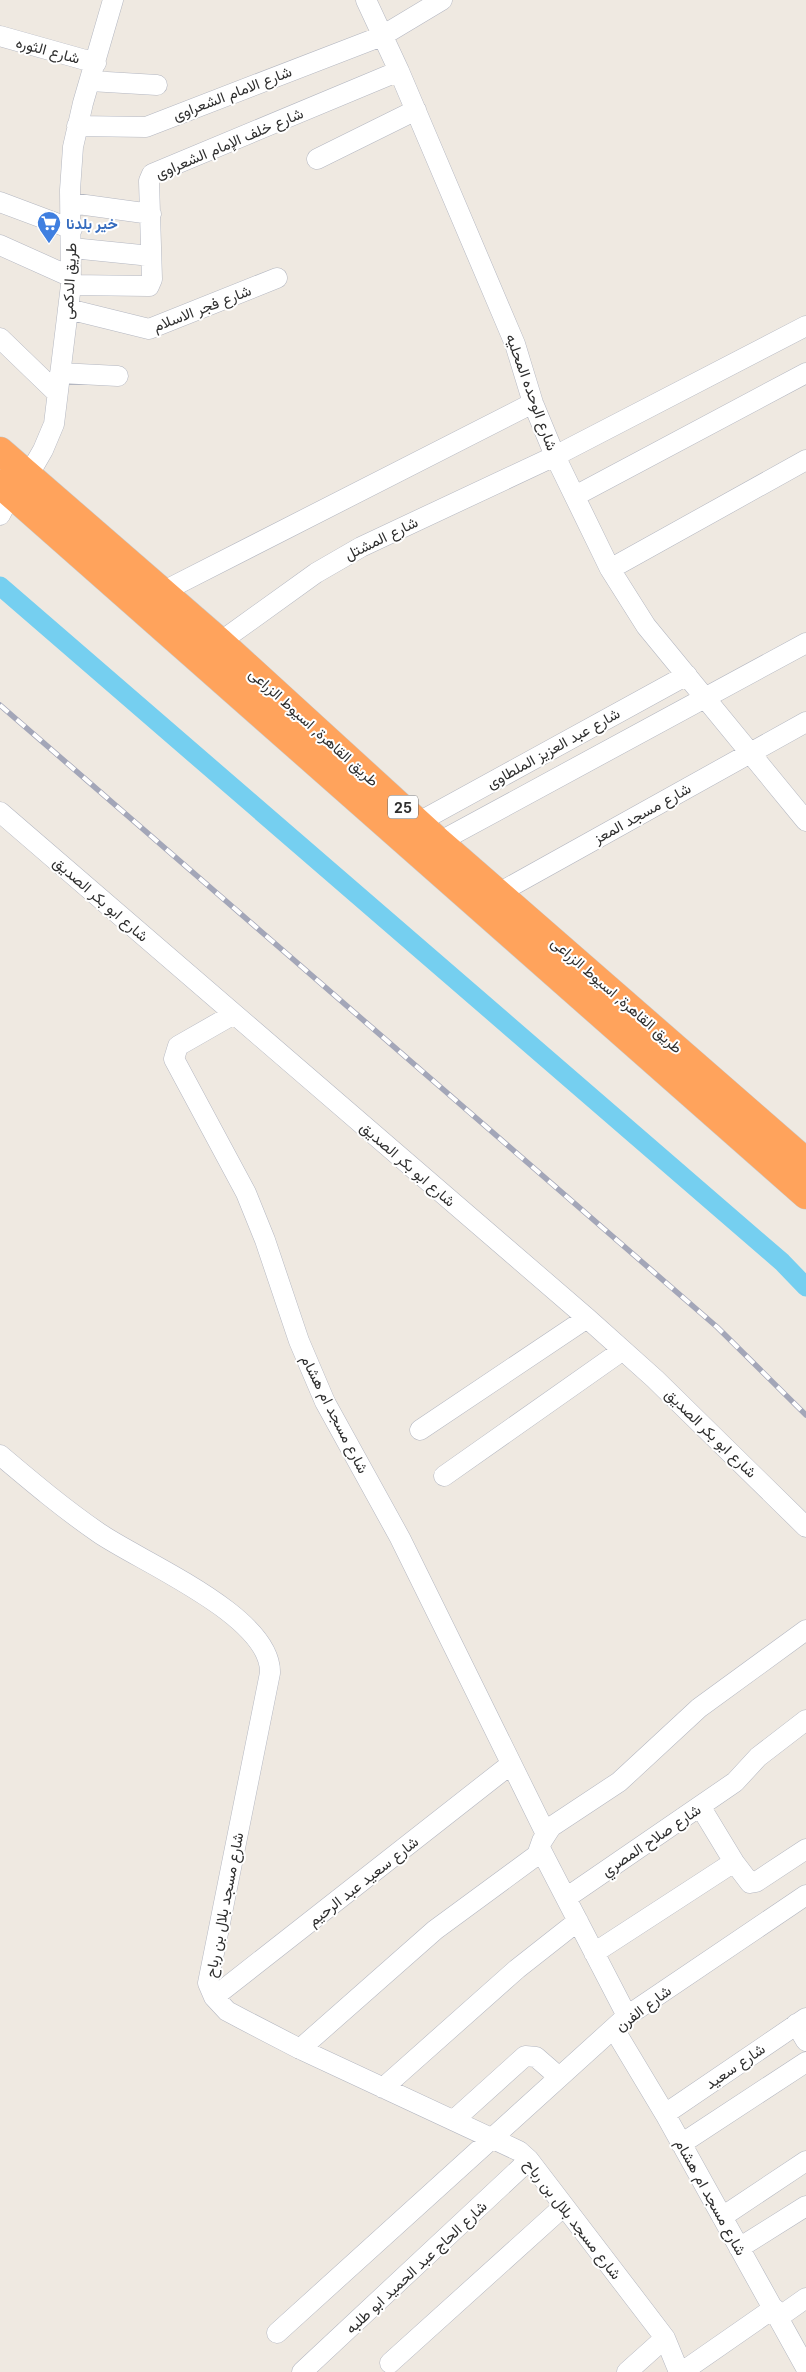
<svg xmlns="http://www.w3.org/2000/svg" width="806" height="2372" font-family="Inter,Vazirmatn,sans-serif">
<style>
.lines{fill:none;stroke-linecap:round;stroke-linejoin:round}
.canal{stroke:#75cff0;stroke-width:19}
.minor-casing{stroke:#b4b7c1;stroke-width:21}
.highway-casing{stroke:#c9c9c9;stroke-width:29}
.minor{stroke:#fff;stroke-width:20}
.highway{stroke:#ffa35c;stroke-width:28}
.rail-casing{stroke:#a3a6b8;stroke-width:5.5}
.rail{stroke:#fff;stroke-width:4;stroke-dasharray:11;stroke-linecap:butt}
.labels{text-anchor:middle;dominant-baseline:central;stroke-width:4;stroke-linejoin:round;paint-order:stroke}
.shield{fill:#fff;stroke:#6d6d6d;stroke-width:1}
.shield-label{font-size:14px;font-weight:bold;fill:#2e2e2e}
.street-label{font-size:15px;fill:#2e2e2e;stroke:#fff}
.shop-label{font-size:15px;font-weight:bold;fill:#366cbe;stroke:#fff;text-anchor:start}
</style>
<rect width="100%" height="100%" fill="#efe9e1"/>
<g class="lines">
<!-- canal -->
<path class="canal" d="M0 586 782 1262 806 1287"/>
<!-- minor casing -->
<g class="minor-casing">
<path id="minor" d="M366 0 399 71 515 344 533 403 555 456 610 569 646 626 806 821
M0 36 96 63
M90 81 157 85
M77 126 146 127 382 36 442 0
M317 159 416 110
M0 202 72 229
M71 203 151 214
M0 245 71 277
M72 248 151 256
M71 285 149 286 152 279 149 181 152 174 399 71
M68 309 149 329 277 278
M0 338 57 393
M60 373 118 376
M20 485 28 476 43 450 54 424 71 285 70 190 73 147 83 103 113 0
M575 496 806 373
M0 515 11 494
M610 569 806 460
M160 593 533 403
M220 642 316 573 361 547 555 456 806 326
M0 812 587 1318 655 1379 806 1527
M419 822 687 675
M439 842 806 643
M488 899 806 722
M234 1014 178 1046 174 1059 246 1193 265 1240 299 1341 325 1402 400 1538 546 1834
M420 1430 587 1318
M0 1455C32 1482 64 1509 99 1533 141 1562 272 1616 270 1673L208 1983 214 1997 227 2011 244 2020 300 2049 519 2151 529 2160 665 2338 679 2372
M444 1476 623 1350
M700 1806 734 1862 750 1883 756 1882 806 1849
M541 1850 627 2016
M566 1898 735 1782 758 1757 806 1720
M594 1953 734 1862
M214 1997 511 1764
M796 2024 806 2041
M614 2029 665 2114 806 2368
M300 2049 435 1930 537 1855 542 1841 551 1827 619 1782 699 1708 806 1630
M383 2088 517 1969 578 1921
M665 2114 806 2018
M454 2120 525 2056 536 2057 559 2077
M681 2144 806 2062
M722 2217 806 2161
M739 2248 806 2206
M779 2317 806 2298
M277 2333 627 2016 806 1895
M390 2363 564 2206
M302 2372 529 2160
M627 2372 665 2338
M682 2372 774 2308"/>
</g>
<!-- highway casing -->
<g class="highway-casing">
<path id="highway" d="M0 451 220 642 439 842 806 1162
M0 484 806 1195"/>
</g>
<!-- minor -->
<use href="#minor" class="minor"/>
<!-- highway -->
<use href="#highway" class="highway"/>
<!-- rail casing -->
<g class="rail-casing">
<path id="rail" d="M0 705 717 1327 806 1415"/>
</g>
<!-- rail -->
<use href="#rail" class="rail"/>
</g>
<!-- icons -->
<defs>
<g id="supermarket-pin" transform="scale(1.25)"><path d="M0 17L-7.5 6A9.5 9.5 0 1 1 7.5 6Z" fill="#3f7fe0" stroke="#fff"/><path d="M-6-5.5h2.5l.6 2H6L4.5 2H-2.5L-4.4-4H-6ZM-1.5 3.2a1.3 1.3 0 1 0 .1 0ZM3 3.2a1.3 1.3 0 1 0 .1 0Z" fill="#fff"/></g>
</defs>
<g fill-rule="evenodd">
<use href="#supermarket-pin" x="49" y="223"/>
</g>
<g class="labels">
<!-- shield labels -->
<rect class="shield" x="388" y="795.5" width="30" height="23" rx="4"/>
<g class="shield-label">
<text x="403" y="807">25</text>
</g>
<!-- street labels -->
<g class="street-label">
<text transform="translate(48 50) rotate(15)">شارع الثوره</text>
<text transform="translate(232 93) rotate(-21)">شارع الامام الشعراوى</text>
<text transform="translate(229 143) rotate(-23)">شارع خلف الإمام الشعراوى</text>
<text transform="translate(69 281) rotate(-87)">طريق الدكمى</text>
<text transform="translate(202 308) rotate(-21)">شارع فجر الاسلام</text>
<text transform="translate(532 392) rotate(70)">شارع الوحده المحليه</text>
<text transform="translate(381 538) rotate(-26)">شارع المشتل</text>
<text transform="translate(314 727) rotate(42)">طريق القاهرة, اسيوط الزراعى</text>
<text transform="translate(553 748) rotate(-29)">شارع عبد العزيز الملطاوى</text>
<text transform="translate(642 813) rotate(-29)">شارع مسجد المعز</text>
<text transform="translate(101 899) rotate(41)">شارع ابو بكر الصديق</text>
<text transform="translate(617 995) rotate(41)">طريق القاهرة, اسيوط الزراعى</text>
<text transform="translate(408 1164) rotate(41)">شارع ابو بكر الصديق</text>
<text transform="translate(335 1414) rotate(63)">شارع مسجد ام هشام</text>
<text transform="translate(711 1433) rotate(44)">شارع ابو بكر الصديق</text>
<text transform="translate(651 1840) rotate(-34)">شارع صلاح المصري</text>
<text transform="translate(363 1881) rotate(-38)">شارع سعيد عبد الرحيم</text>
<text transform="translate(224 1905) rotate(-79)">شارع مسجد بلال بن رباح</text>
<text transform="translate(643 2008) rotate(-37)">شارع الفرن</text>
<text transform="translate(735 2066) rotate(-34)">شارع سعيد</text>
<text transform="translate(711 2197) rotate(61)">شارع مسجد ام هشام</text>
<text transform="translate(573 2219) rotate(52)">شارع مسجد بلال بن رباح</text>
<text transform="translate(416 2267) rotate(-43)">شارع الحاج عبد الحميد ابو طلبه</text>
</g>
<!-- shop labels -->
<g class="shop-label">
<text x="66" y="223">خير بلدنا</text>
</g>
</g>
</svg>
